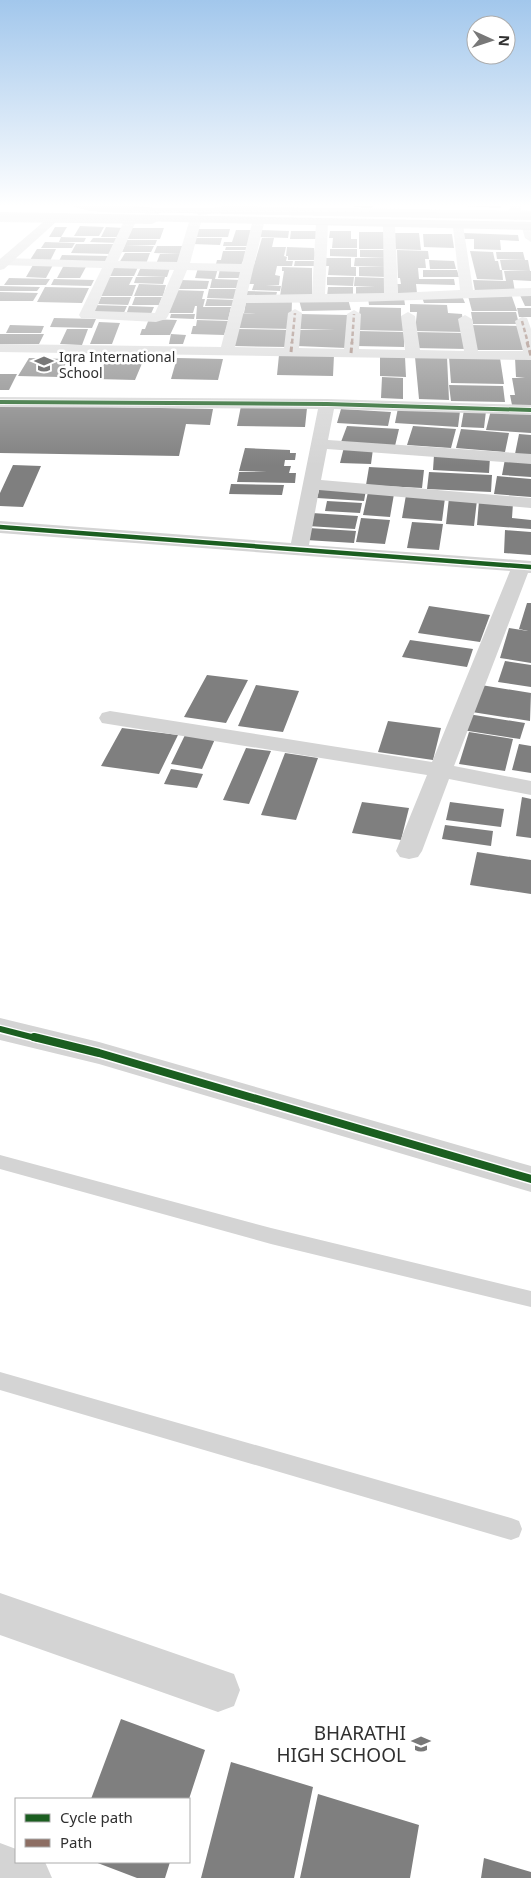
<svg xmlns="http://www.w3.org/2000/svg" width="531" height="1878" font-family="'Noto Sans',sans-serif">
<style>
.building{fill:#7f7f7f}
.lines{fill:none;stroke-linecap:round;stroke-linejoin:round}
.lane{fill:#d4d4d4;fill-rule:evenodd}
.street{fill:#d4d4d4;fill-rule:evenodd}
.secondary{fill:#cecece;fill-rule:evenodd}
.primary{fill:#c8c8c8;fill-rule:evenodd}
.highway{fill:#c2c2c2;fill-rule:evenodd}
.quiet-far1{stroke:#8d6e63;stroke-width:2.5;stroke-dasharray:4.5 2.5;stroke-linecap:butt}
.quiet{stroke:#8d6e63;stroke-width:3;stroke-dasharray:5.5 3;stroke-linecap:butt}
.cycleway-far3-casing{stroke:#fff;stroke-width:5.5}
.cycleway-far2-casing{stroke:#fff;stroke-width:7}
.cycleway-far1-casing{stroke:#fff;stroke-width:9}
.cycleway-casing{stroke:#fff;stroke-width:11}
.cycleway-far3{stroke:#1b5e20;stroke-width:4}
.cycleway-far2{stroke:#1b5e20;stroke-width:4.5}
.cycleway-far1{stroke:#1b5e20;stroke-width:6}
.cycleway{stroke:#1b5e20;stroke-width:8}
.labels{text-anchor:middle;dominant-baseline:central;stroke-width:5;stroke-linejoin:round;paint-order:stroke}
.far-poi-label{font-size:14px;fill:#303030;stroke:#fff;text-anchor:start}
.near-poi-label{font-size:19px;fill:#303030;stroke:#fff;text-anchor:end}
</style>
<rect width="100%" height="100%" fill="#fff"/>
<!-- building -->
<path class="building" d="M320 203H349V206H319Z
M357 203H376L371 208 354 207Z
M464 203H502L501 208 463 206Z
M80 226 104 227 99 236H74Z
M55 227H67L61 237H49Z
M106 227 124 228 120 237H101Z
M130 228H164L160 239H125Z
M195 229H230L228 237H192Z
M236 230H254L247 246H223L224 242H232Z
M261 230 289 231 288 238 260 237Z
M291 231H317L316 239H290Z
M330 231H351V239H357V248H332L333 238H329Z
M359 232H385V249H359Z
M391 233H419L421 250 392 249Z
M463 233 518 235 519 241 500 240 501 250 474 249V239H463Z
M423 234H452L454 248 424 247Z
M61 237 86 238 84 242H59Z
M93 238H121L119 243 90 242Z
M195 238H222L220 245 193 244Z
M262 238H274L272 247H286L284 256 287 257 286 261H293L292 266H277L275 275 280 276 279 285H266L281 286 280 291 252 290 254 284H248L251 265H254Z
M127 240H157L155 245H125Z
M45 242 75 243 72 248H41Z
M76 244H114L110 254 71 253Z
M125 245 154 246 151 252H122Z
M157 246H183L180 254 154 253Z
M226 247H252L251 250H225Z
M287 247 314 248 316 260H288V256H286Z
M37 249H56L50 261 30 260Z
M330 249H357V257L330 256Z
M360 250H386V258L360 257Z
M397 250 428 251 429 259H425L426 268H418L419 279H454L455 285 416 284 417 293H398L397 284H401L400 278H398Z
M223 251H248L241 265 216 264 217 260H221Z
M470 251 493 252 495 261H498L500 270H502L503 280 477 279Z
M496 252H523L525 260 497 259Z
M125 253H150L146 264 119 263Z
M160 254H181L178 264H156Z
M62 255 108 256 105 264 58 263Z
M326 258H351V267H356V276L328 275 329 266H326Z
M355 258H385V267L354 266Z
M429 260 454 261 456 269H430Z
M500 260H528L530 271 502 270Z
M295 261H314V266H294Z
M33 265H53L46 278 26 277Z
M64 265H87L80 278H57Z
M112 266 138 267 134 276H108Z
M141 267 170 268 167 277 137 276Z
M282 267 312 268V296H280L284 271H282Z
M359 267H385V277L359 276Z
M198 268H218L215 279 241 280 240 288H210L212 279 195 278Z
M220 269H246L244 278H218Z
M423 270H457L459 277H423Z
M504 271H531V281L513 280 515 292 475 291 473 280 506 281Z
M109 277H133L129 285H136L132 296H100Z
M136 277H165L163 284 134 283Z
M327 277H354L353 286 327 285Z
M355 277 385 278 387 295H356V287H375L354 286Z
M9 278 50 279 46 285H4Z
M54 279 94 280 91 286 51 285Z
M181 280 209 281 207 289H178Z
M139 284 166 285 163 296H134Z
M0 286 40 287 37 291H0Z
M45 287 89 288 82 303 37 302Z
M328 287H353V297H327Z
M209 289H238L235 299 207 298Z
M173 290 204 291 202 299H205L203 307H231L228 320 196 319 197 306H195L193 313H169Z
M246 291 277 292 276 296 246 295Z
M0 292 38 293 33 301H0Z
M519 293H531V306H525Z
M511 294 517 311H472L468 296Z
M462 296 465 303H424L422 297Z
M101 297H131L128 305 98 304Z
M135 297H162L159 305H132Z
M368 298H404L405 305H369Z
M207 299 235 300 233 306H205Z
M348 299 351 310 302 311 299 300Z
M292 301 291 329 237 328 240 313 257 314 244 313 246 302Z
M410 304 447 305 448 313 462 314 464 332 415 331 417 312H410Z
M93 305 127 306 123 315H89Z
M129 306 154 307 150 316 126 315Z
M360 307 401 308V316H405V331L357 330Z
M517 308H531V317H519Z
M471 312H516L519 324H473Z
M171 314H195L194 319 170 318Z
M300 314 348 315 346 348 297 346 299 330H335L298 329Z
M54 318 96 319 92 328 50 327Z
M149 319 177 320 170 335H140L142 329H145Z
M197 320 229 321 224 335 191 334 193 326H196Z
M99 322 120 323 112 344H90Z
M10 325 44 326 41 333H6Z
M469 325 521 326 525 350H472Z
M67 329H88L82 345 60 344Z
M238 329 289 330 287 347 234 346Z
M358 331 404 332V347L357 346Z
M415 332 465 333 466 349 415 348Z
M0 334H44L39 344H0Z
M171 334 186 335 183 344H169Z
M279 355H334L333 376 277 375Z
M380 356 405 357 406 377 380 376Z
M415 357H447L449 400 419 399Z
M449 357 500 358 504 384 451 383Z
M29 358 68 359 59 377 18 376Z
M177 358 223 359 218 380 171 379Z
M515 358H531V405H512L510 395H515L512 378H525L516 377Z
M106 360 143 361 135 380 97 379Z
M0 374H17L9 390H0Z
M382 377 403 378V399L381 398Z
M449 385 503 386 505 402 451 401Z
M0 405 213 409 210 425 186 424 179 456 0 453Z
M241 406 307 408 305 427 237 426Z
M398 408 460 411 458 427 395 423Z
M341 409 391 412 388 426 337 423Z
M464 410 486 411 484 428 461 427Z
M491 410 531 414V433L486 430Z
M347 426 399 429 395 446 341 442Z
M413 426 456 429 451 448 407 445Z
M461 429 509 433 505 452 456 448Z
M519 434 531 435V455L515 454Z
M344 447 373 449 371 464 340 463Z
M245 448 290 450V453H296L295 460H285L284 466H291L289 473H296L295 483 237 482 239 472H267L239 471Z
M434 455 490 457 489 473 433 470Z
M505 459 531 461V477L502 475Z
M13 465 41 466 23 507 0 506V493Z
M369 467 424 470 422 488 366 485Z
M429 472 492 475 491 492 427 489Z
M497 476 531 479V497L494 494Z
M231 484 284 485 282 495 229 494Z
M320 487 366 490 364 501 317 498Z
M368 492 394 494 390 517 363 515Z
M406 495 445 498 442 521 402 518Z
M449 498 477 500 474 526 446 524Z
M327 501 362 503 360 513 325 511Z
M479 501 513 503 512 518 531 520V529L477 525Z
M312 513 358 516 355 529 308 526Z
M361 518 390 520 385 544 356 542Z
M412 522 443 524 439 550 407 548Z
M309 528 356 531 354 543 306 540Z
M505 530 531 532V555L504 553Z
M527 603H531V663L500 658 509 628 528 631 519 629Z
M429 606 490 615 480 642 418 633Z
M410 640 473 649 467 667 402 657Z
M505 661 531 665V687L498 682Z
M207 675 248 680 226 723 184 717Z
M256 685 299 691 283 732 238 726Z
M481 685 531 693 530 721 472 712Z
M468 714 525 723 520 739 462 730Z
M388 721 441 728 433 760 378 752Z
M122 728 178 735 159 774 101 766Z
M469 732 513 739 505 771 459 764Z
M185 735 215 739 202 769 171 764Z
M519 744 531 746V773L512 770Z
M246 748 271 751 249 804 223 800Z
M285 753 318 758 296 820 261 815Z
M171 769 203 774 197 788 164 784Z
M522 797 531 799V838L516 836Z
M362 802 409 808 401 840 352 833Z
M450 802 504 809 501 827 446 820Z
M445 825 493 831 491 846 442 839Z
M477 852 531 860V894L470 885Z
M121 1719 205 1750 189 1799H91Z
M231 1762 313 1787 294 1878H201Z
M318 1794 419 1825 410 1878H300Z
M484 1858 531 1872V1878H481Z
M95 1862H170L165 1878H137Z"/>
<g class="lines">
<!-- lane -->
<path class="lane" d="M0 1155 271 1228 531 1291V1307L271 1244 0 1169Z
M0 1372 511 1518 519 1521 522 1529 519 1537 511 1540 0 1390Z"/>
<!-- street -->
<path class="street" d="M510 203H522L519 219 515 220 509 217Z
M130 218 136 221 118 261 177 262 189 222 195 219 201 222 190 263 242 264 252 223 258 219 262 221 264 223 247 295 312 294 316 224 322 220 328 224 325 294 384 293 383 226 389 222 395 226 398 293 460 290 453 227 455 225H463L473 290 531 288V296L357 302 246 303 235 347 284 348 288 313 295 309 302 313 299 348 344 349 347 314 354 310 361 314 359 349 405 350 401 316 408 312 415 316 420 350 464 351 458 319 465 315 472 319 478 351H523L515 321 522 317 527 318 531 329V360L0 352V344L221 347 240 272 187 270 168 316 166 319 156 322 81 318 79 315 102 268 0 265V259L4 258 105 261 124 221ZM114 268 174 270 155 313 95 311Z
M528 224 531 225V242L525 238 522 228Z
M0 397 327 399 531 405V415L334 409 328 440 531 454V464L327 449 321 480 531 498V508L319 490 309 545 531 561V573H528L454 766 531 781V795L449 779 422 851 418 857 409 859 400 857 396 851 427 775 102 723 99 718 102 713 110 711 432 762 510 571 0 533V521L291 543 318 409 0 407Z
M0 1018 99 1042 531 1166V1192L99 1064 0 1040Z
M0 1593 234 1674 240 1690 234 1706 218 1712 0 1635Z
M0 1843 16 1849V1862H45L52 1878H0Z"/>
<!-- secondary -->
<path class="secondary" d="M67 203 150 207 162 209 164 211 158 214C139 212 79 215 67 203Z
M226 206 531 211V217L226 212 199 215 193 212 199 209Z
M52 217 58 220 56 222 4 269 0 270V259L48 218Z"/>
<!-- primary -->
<path class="primary" d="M133 207 531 214V220L129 212 127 210Z
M0 216 152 218 158 221 152 224 0 222Z"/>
<!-- highway -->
<path class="highway" d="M0 212 531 222V230L0 218Z"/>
<!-- quiet-far1 -->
<path class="quiet-far1" d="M522 321 528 343
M292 343 295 313
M352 343 354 314"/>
<!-- quiet -->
<path class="quiet" d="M527 342 531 356
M291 352 292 342
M351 353 352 342"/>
<!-- cycleway-far3 casing -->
<g class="cycleway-far3-casing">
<path id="cycleway-far3" d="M0 402 327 404 531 410"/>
</g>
<!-- cycleway-far2 casing -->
<g class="cycleway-far2-casing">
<path id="cycleway-far2" d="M0 527 531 567"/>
</g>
<!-- cycleway-far1 casing -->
<g class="cycleway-far1-casing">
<path id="cycleway-far1" d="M0 1029 39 1039"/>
</g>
<!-- cycleway casing -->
<g class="cycleway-casing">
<path id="cycleway" d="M34 1037 99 1053 531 1179"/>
</g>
<!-- cycleway-far3 -->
<use href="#cycleway-far3" class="cycleway-far3"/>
<!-- cycleway-far2 -->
<use href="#cycleway-far2" class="cycleway-far2"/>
<!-- cycleway-far1 -->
<use href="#cycleway-far1" class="cycleway-far1"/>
<!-- cycleway -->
<use href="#cycleway" class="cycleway"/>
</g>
<!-- sky -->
<linearGradient id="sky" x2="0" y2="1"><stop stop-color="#a2c7ec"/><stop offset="0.44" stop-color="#fff"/><stop offset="1" stop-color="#fff" stop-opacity="0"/></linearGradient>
<rect width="531" height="466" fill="url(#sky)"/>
<!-- icons -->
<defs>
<g id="university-bare" transform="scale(1.5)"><path d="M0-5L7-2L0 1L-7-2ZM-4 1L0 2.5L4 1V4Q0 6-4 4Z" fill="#787878" stroke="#fff" stroke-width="2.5" paint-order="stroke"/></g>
</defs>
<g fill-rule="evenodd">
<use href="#university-bare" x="44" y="364"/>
<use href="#university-bare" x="421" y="1744"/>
</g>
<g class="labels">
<!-- far-poi labels -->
<g class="far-poi-label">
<text x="59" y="356">Iqra International<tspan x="59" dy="16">School</tspan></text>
</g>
<!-- near-poi labels -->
<g class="near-poi-label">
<text x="406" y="1733">BHARATHI<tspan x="406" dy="22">HIGH SCHOOL</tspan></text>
</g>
</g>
<!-- legend -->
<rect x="15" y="1798" width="175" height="65" fill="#ffffff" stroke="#acacac"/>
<rect x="25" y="1814" width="25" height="8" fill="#1b5e20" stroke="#acacac"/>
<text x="60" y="1823" font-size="15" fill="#303030">Cycle path</text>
<rect x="25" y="1839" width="25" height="8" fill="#8d6e63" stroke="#acacac"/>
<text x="60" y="1848" font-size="15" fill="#303030">Path</text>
<!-- north arrow -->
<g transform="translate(491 40) rotate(93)"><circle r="24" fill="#ffffff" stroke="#acacac"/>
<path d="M0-4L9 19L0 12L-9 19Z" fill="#787878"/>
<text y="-8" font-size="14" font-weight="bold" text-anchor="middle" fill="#303030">N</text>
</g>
</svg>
